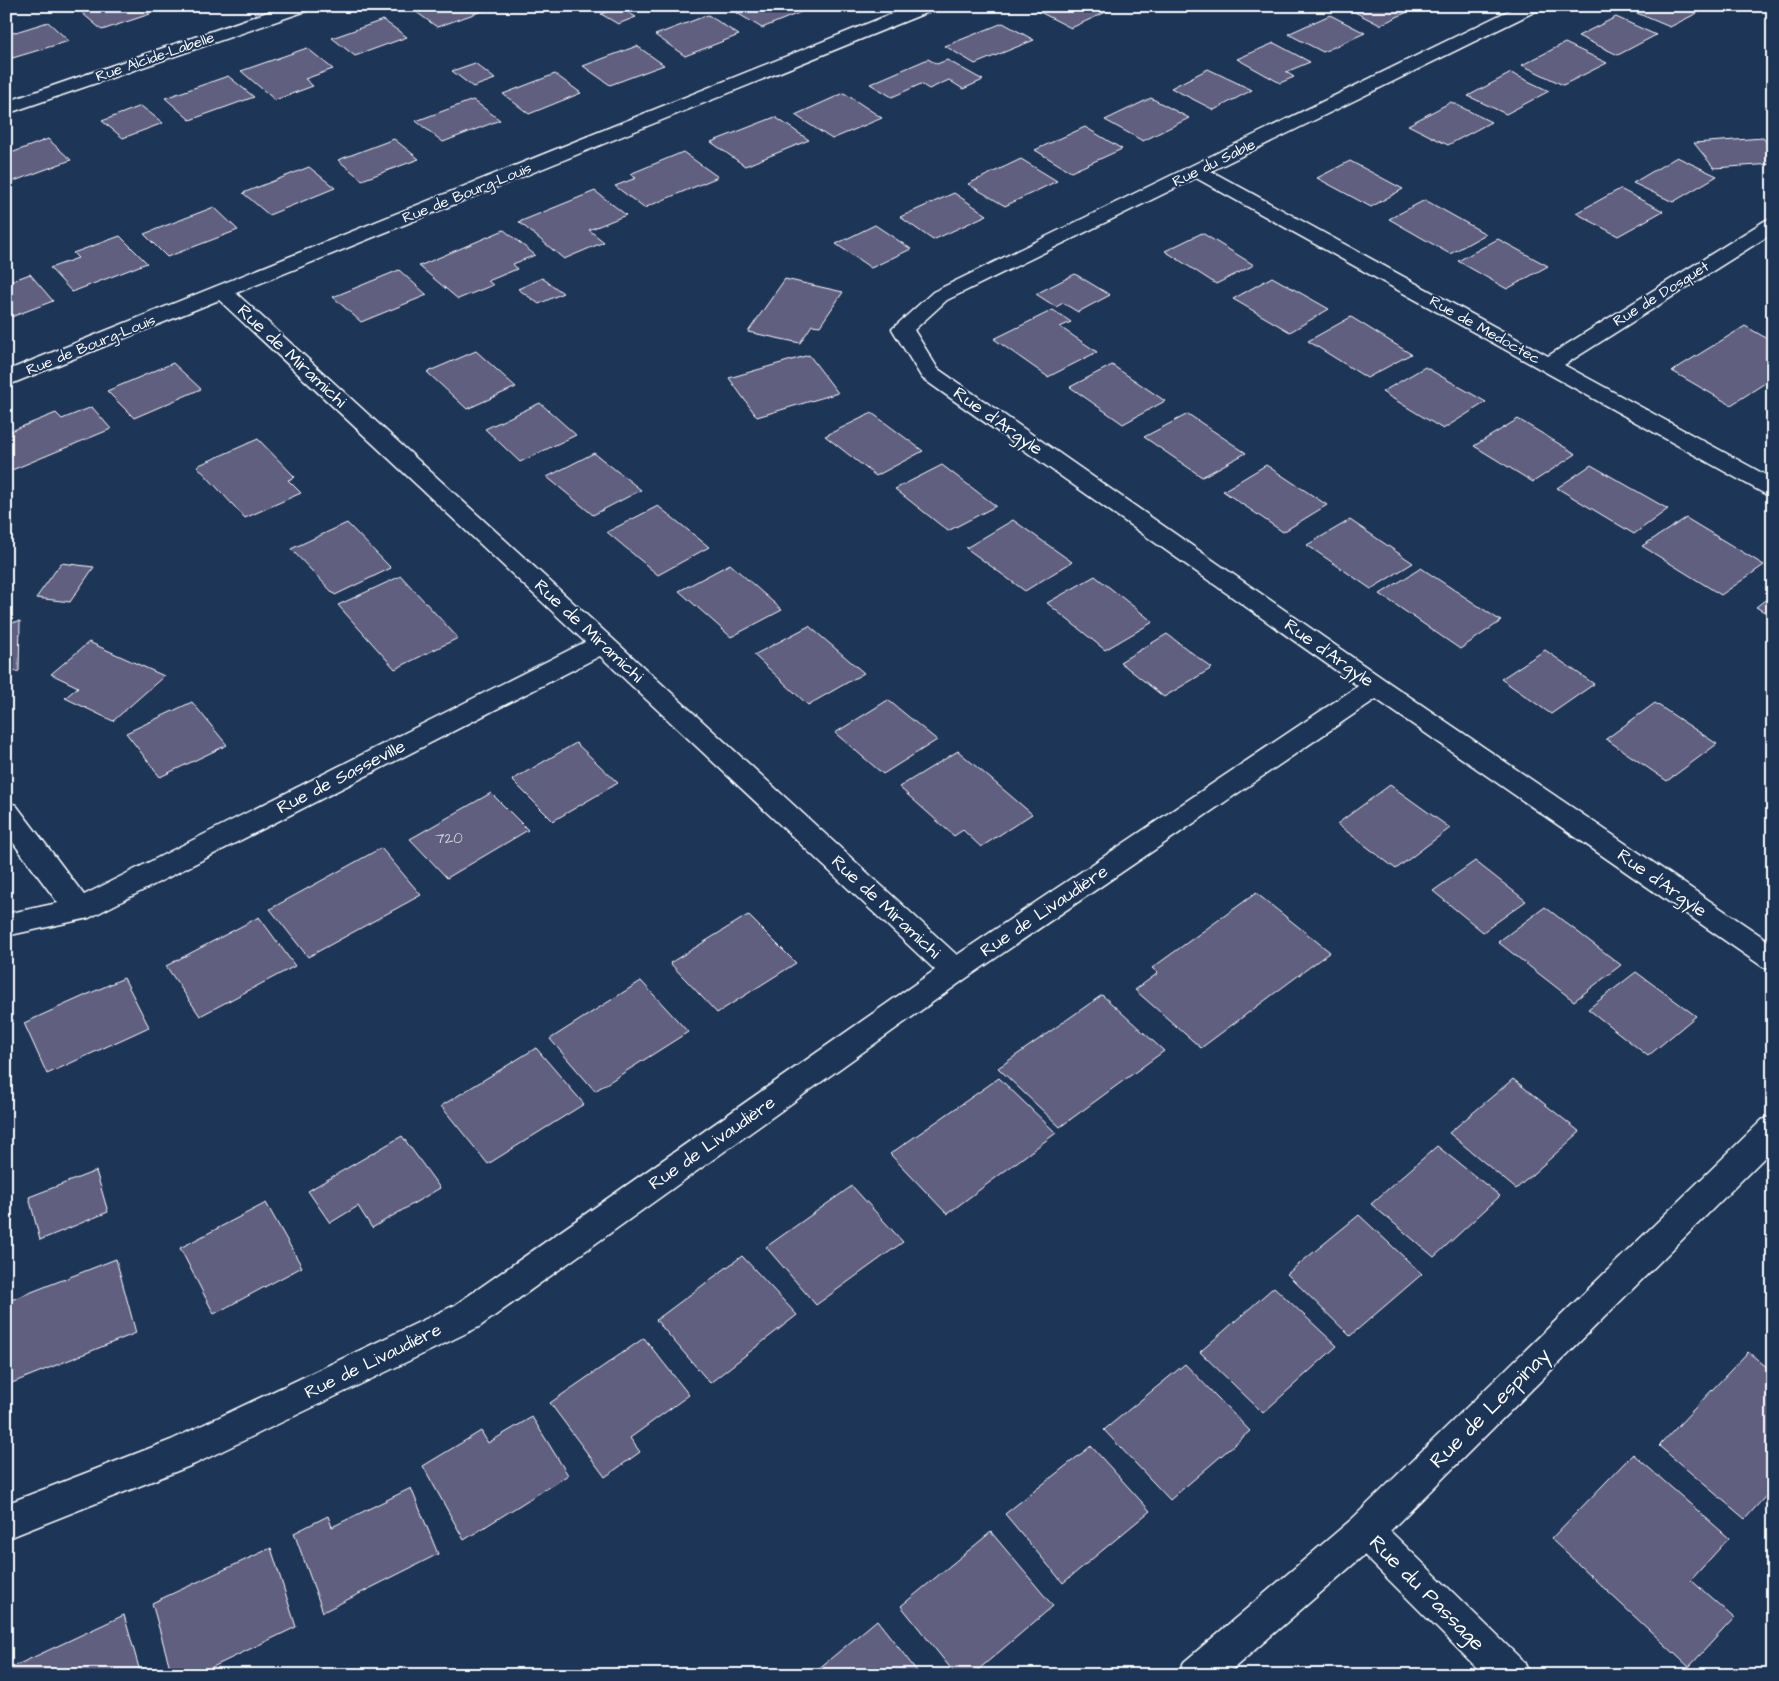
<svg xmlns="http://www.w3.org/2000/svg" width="1779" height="1681" font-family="'Architects Daughter',sans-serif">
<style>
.building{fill:#615f80;stroke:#fff}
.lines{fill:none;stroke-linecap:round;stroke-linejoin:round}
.street-casing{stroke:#fff;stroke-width:3}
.street{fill:#1d3557;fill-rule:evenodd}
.labels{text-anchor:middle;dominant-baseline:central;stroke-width:4;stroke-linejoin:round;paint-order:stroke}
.far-street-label{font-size:15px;fill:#fff;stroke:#1d3557}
.number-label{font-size:15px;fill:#d8d7df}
.street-label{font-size:18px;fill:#fff;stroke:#1d3557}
.near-street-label{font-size:21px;fill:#fff;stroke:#1d3557}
</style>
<rect width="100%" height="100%" fill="#1d3557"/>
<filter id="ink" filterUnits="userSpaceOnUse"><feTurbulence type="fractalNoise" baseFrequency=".02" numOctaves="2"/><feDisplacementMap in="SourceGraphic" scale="10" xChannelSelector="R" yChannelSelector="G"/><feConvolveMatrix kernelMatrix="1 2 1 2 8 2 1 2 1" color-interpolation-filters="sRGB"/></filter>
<g filter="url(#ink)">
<!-- building -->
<path class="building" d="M102 6H141L150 14 102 30 82 13Z
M419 6H484L488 9 437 27 412 9Z
M741 6H808L811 8 762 28 732 10Z
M1035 6H1115L1117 7 1071 28 1032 8Z
M1347 6H1420L1380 25 1345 7Z
M1642 6H1708L1709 7 1670 27 1632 11Z
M618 7 636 17 618 24 601 14Z
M708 15 739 35 685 56 655 35Z
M1330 15 1365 33 1323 52 1288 34Z
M1616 17 1656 35 1618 55 1578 36Z
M383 20 407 37 355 56 332 38Z
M48 22 69 41 6 60V35Z
M1003 23 1034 40 975 64 945 46Z
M1274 43 1310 62 1286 72 1294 77 1280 83 1237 59Z
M1565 43 1607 63 1563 85 1522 65Z
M637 46 664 65 610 85 583 66Z
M307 48 333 69 305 79 313 86 275 100 241 71Z
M928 59 937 64 947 60 983 80 963 89 949 80 929 89 921 84 892 97 870 84Z
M475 63 495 79 473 87 452 71Z
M1208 69 1252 90 1214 110 1171 88Z
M1511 73 1549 91 1506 114 1468 96Z
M555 74 581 93 529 114 503 94Z
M228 76 254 97 190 120 165 98Z
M844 93 882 118 832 139 795 115Z
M1151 98 1189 118 1143 141 1105 120Z
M473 100 500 120 443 142 416 121Z
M1451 102 1491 122 1448 145 1408 125Z
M141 106 163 123 123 138 102 121Z
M775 117 809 140 745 166 711 142Z
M1085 127 1122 149 1071 172 1035 150Z
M1763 138 1773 150V164L1714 168 1694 143Z
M48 139 71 160 6 184V155Z
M394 139 419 159 362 180 338 160Z
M683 152 718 177 644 208 615 186 636 178 630 174Z
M1677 157 1717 176 1673 202 1633 183Z
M1021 159 1057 181 1005 206 968 184Z
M1350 161 1403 189 1371 207 1317 178Z
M309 167 335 188 269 215 243 193Z
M1620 189 1663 211 1618 236 1576 213Z
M595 191 626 215 589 230 604 242 564 259 519 222Z
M954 193 987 215 933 240 900 217Z
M1425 200 1486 234 1450 254 1389 219Z
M214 207 238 230 167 257 144 234Z
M875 225 911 249 871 268 836 244Z
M504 230 535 255 513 264 517 269 488 281 493 285 458 299 419 266Z
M1202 233 1254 265 1216 284 1165 251Z
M120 236 147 263 72 292 50 268 78 258 73 253Z
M1498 239 1548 266 1507 289 1458 261Z
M399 270 427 295 361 322 333 297Z
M30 274 53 301 6 319V283Z
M1075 274 1110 295 1078 312 1063 303 1056 307 1036 294Z
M1272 277 1329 309 1290 332 1233 299Z
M542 278 563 293 539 304 518 289Z
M785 279 843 292 820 326 812 325 800 343 748 332Z
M1053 310 1071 322 1060 327 1097 352 1048 377 994 339Z
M1351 317 1411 354 1367 378 1308 341Z
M1745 326 1773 342V378L1731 405 1672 371Z
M476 351 516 387 467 409 427 372Z
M809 355 838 393 757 417 729 378Z
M173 363 201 389 134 418 107 391Z
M1112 365 1165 401 1123 424 1070 387Z
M1425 367 1486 402 1443 429 1382 392Z
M540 403 576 435 520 462 485 429Z
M92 407 111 429 12 470 6 464V433L56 413 62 419Z
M872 413 923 451 876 476 825 436Z
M1188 414 1246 453 1202 477 1144 437Z
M1518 419 1576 454 1533 482 1474 446Z
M258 439 295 477 288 480 301 493 245 518 197 466Z
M594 453 641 490 593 515 547 477Z
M942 465 996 506 948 531 895 489Z
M1266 465 1327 505 1283 532 1223 491Z
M1591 465 1668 509 1634 534 1557 488Z
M658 506 709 547 658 575 607 532Z
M1686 518 1764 565 1721 595 1642 546Z
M1013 520 1072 562 1025 591 966 548Z
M1350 520 1413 563 1371 589 1307 545Z
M347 523 391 568 335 595 291 549Z
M61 563 94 567 70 602 36 598Z
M730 564 782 610 731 637 679 591Z
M1421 568 1501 621 1460 649 1380 594Z
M401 576 458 638 395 669 338 605Z
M1095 576 1153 622 1105 650 1047 603Z
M1773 594V617L1756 607Z
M20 621 19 671 6 673V624Z
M809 626 864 673 808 705 754 655Z
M1167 634 1212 668 1164 697 1120 662Z
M89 642 164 676 113 721 65 698 78 687 51 674Z
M1545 650 1594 684 1551 714 1501 679Z
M888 700 937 740 883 774 835 733Z
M192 702 227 745 160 777 126 733Z
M1655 703 1717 744 1667 781 1606 739Z
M576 743 618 783 553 821 512 780Z
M958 751 1032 814 981 847 963 830 954 836 899 787Z
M1390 785 1450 828 1396 869 1337 824Z
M491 793 528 830 447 878 410 839Z
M381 848 421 895 308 957 270 909Z
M1475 861 1526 901 1483 932 1433 891Z
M1256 893 1330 952 1201 1048 1135 990 1158 973 1152 968Z
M1545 907 1621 965 1574 1001 1498 942Z
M748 915 796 963 717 1013 670 963Z
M259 917 295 966 200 1016 166 966Z
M1636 972 1696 1016 1648 1056 1588 1009Z
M124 978 149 1027 47 1074 24 1023Z
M641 981 688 1032 595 1091 550 1039Z
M1102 995 1164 1051 1060 1127 998 1068Z
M536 1048 584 1104 488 1164 441 1106Z
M999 1078 1056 1133 947 1214 890 1154Z
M1513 1079 1580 1132 1516 1189 1449 1133Z
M402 1136 440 1188 372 1228 358 1206 330 1223 308 1191Z
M1437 1146 1500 1196 1434 1257 1371 1204Z
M96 1171 108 1212 40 1240 29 1197Z
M852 1186 903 1242 816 1305 766 1247Z
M266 1203 302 1267 214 1314 180 1248Z
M1359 1215 1422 1274 1350 1336 1287 1274Z
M742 1256 797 1315 710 1383 656 1320Z
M116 1259 136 1333 7 1385 6 1302Z
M1274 1287 1337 1346 1263 1413 1200 1352Z
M644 1338 689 1395 630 1438 640 1452 605 1477 550 1403Z
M1748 1352 1773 1372V1488L1745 1519 1659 1446Z
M1185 1364 1250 1431 1170 1500 1104 1430Z
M532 1417 568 1475 464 1540 423 1466 481 1431 488 1443Z
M1091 1446 1150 1511 1063 1583 1005 1514Z
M1633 1454 1729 1538 1691 1580 1734 1618 1689 1667 1551 1539Z
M411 1488 438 1554 323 1612 294 1533 328 1516 332 1527Z
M991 1532 1053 1606 972 1675H956L901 1606Z
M271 1548 296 1627 196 1675H172L152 1603Z
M124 1615 141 1675H6V1670Z
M877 1620 920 1675H811Z"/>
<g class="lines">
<!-- street casing -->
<g class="street-casing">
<path id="street" d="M285 6H312L309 10 6 114V102Z
M911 6H936L933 10 236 293 957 955 1358 686 922 378 892 329 933 292 1518 6H1541L1538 10 1211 171 1548 356 1766 220 1773 218V233L1564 365 1773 479V496L1765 494 1196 178 947 300 914 330 938 369 1385 680 1773 944V970L1763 967 1376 699 965 979 479 1327 195 1464 6 1539V1504L171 1440 455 1305 935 970 600 656 89 918 6 936V914L58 903 6 833V802L16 805 84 895 585 642 219 300 6 386V371Z
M1773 1116V1149L1390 1531 1524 1662 1530 1675H1484L1364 1555 1226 1675H1178L1184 1662 1352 1519 1762 1120Z"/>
</g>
<!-- street -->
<use href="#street" class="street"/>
</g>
</g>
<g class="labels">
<!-- far-street labels -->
<g class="far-street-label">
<text transform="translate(155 57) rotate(-19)">Rue Alcide-Labelle</text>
<text transform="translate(1214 163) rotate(-26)">Rue du Sable</text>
<text transform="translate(467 193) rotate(-22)">Rue de Bourg-Louis</text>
<text transform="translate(1661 294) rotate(-32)">Rue de Dosquet</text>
<text transform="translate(1485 330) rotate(29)">Rue de Medoctec</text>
<text transform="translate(91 345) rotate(-22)">Rue de Bourg-Louis</text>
</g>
<!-- number labels -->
<g class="number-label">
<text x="449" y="838">720</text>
</g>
<!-- street labels -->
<g class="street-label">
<text transform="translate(292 356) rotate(43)">Rue de Miramichi</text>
<text transform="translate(998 421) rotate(35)">Rue d'Argyle</text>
<text transform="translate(589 631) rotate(43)">Rue de Miramichi</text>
<text transform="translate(1329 653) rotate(35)">Rue d'Argyle</text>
<text transform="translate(341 777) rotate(-27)">Rue de Sasseville</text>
<text transform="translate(1662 883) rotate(35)">Rue d'Argyle</text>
<text transform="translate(886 907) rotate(43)">Rue de Miramichi</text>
<text transform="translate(1044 911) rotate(-34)">Rue de Livaudière</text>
<text transform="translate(712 1143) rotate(-35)">Rue de Livaudière</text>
<text transform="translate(373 1361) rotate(-26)">Rue de Livaudière</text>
</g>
<!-- near-street labels -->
<g class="near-street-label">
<text transform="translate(1490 1408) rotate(-45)">Rue de Lespinay</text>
<text transform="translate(1427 1593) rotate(45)">Rue du Passage</text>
</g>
</g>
<!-- margin -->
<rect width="1779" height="1681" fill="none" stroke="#1d3557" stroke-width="25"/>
<rect x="12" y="12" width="1754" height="1656" fill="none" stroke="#fff" stroke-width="2" filter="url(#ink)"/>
</svg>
